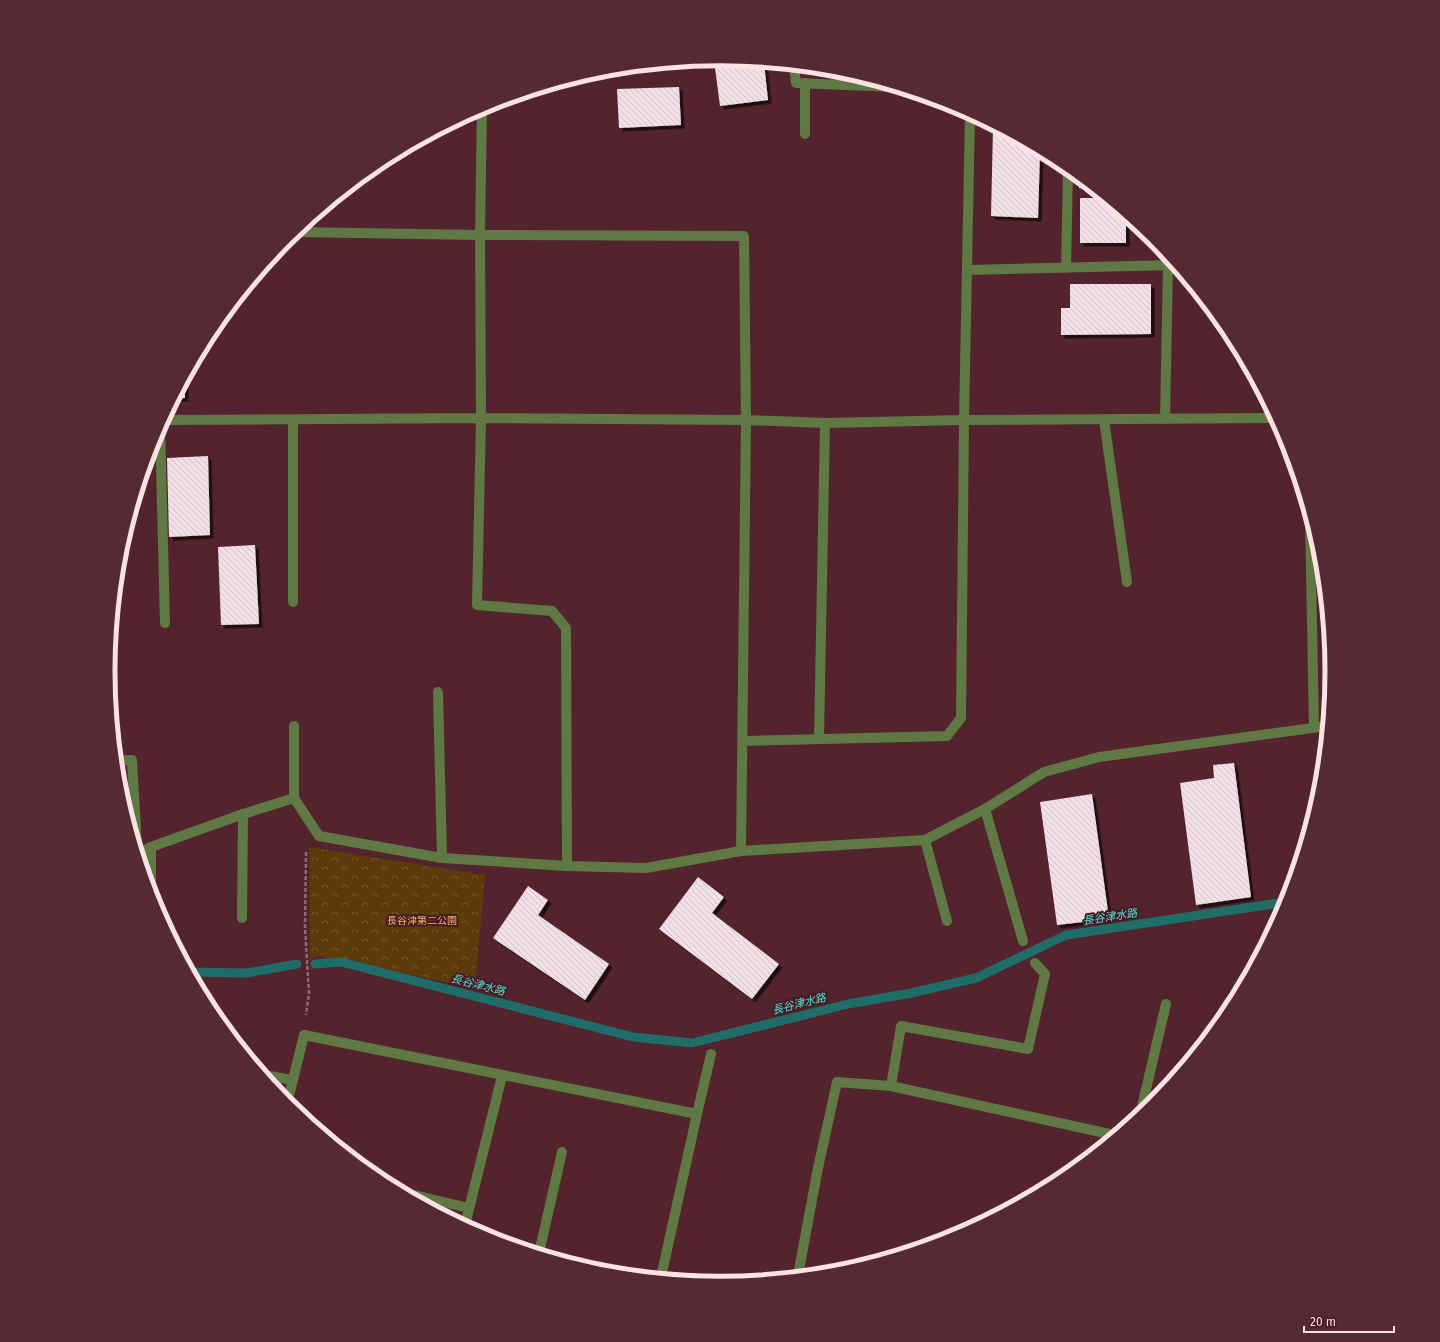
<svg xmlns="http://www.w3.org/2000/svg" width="1440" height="1342" font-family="'Fira Sans','Noto Sans JP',sans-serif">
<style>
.park{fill:url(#park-crowns)}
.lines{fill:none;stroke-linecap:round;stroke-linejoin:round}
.stream{stroke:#1f6d69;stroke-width:9}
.building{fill:url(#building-back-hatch);filter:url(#shadow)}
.path{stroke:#926a71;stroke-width:2.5;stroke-dasharray:4 2;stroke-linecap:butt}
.lane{stroke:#5f7844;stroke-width:10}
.street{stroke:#5f7844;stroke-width:10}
.labels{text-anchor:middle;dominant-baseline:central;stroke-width:4;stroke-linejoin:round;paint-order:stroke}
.park-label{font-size:10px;fill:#f9b869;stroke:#481a23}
.water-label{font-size:11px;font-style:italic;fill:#4fe0d8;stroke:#481a23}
.rim{fill:none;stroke:#fce2e5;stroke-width:5}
</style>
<defs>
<pattern id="park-crowns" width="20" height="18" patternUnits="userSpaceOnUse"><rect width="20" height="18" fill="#5c3a09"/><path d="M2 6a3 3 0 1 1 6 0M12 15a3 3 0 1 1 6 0" fill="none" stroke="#74562d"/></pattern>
<pattern id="building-back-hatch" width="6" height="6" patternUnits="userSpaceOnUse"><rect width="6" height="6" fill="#f3dfe8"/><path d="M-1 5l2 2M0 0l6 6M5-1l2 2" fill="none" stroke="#d2c0c7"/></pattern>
<filter id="shadow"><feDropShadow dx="3.5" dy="3.5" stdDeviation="0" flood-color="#0009"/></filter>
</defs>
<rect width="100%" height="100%" fill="#53242d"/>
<!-- park -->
<path class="park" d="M309 847 485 875 475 988 319 956 310 959Z"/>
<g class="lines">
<!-- stream -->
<path class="stream" d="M315 964 341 962 633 1037 692 1043 848 1004 911 993 976 978 1066 935 1286 902
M190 972 247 973 297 964"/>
</g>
<!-- building -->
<path class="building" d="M720 59 764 63 768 100 720 106 714 60Z
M679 87 681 125 619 128 617 89Z
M993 127 1040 152 1038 218 991 216Z
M1079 178 1092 188H1079Z
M1097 193 1126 216V243H1080V198H1098Z
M1070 284H1151V334L1061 335V308H1070Z
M185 380V398H175L182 385Z
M208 456 210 535 169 537 167 458Z
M255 545 259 624 221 625 218 547Z
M1234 763 1251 897 1196 905 1180 783 1214 778 1213 765Z
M1092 794 1109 919 1057 925 1040 802Z
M698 877 724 897 712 913 779 964 752 999 659 929Z
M528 886 548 900 538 915 609 964 585 1000 493 938Z"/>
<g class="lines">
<!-- path -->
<path class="path" d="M306 852 305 928 309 993 306 1015"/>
<!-- lane -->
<path class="lane" d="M805 134V83
M1165 419 1168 265
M1104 420 1127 582
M160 426 165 623
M1310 519 1314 727
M293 602V420
M438 692 442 858
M294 726V798
M819 739 825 423
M925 840 947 921
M151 847V893
M242 918 243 814
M891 1086 901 1026 1028 1049 1045 974 1035 963
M405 1193 469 1208
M539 1253 562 1152"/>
<!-- street -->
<path class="street" d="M794 66 796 83 894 87
M295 232 480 235 482 107
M1066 268 1068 169
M967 270 1175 265
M163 420 481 418 746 420 825 423 964 420 1275 418
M742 741 947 736 961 718 964 420 970 114
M117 761 132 760 137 847
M985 809 1023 941
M139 853 151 847 243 814 294 798 319 836 442 858 567 866 646 868 741 851 925 840 985 809 1044 772 1099 757 1327 726
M567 866 566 628 552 611 477 605 481 418 480 235 744 236 746 420 741 851
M263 1075 293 1080
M287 1104 304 1035 697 1114 661 1277
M697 1114 711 1054
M1140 1115 1166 1004
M465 1225 502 1076
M798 1275 818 1168 837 1082 891 1086 1114 1135"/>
</g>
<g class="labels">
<!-- park labels -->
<g class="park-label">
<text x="422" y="921">長谷津第二公園</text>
</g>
<!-- water labels -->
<g class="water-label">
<text transform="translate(1110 917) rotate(-9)">長谷津水路</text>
<text transform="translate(478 985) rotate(14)">長谷津水路</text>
<text transform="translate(799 1004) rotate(-14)">長谷津水路</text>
</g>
</g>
<!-- crop -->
<path d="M0 0H1440V1342H0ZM115 671a605 605 0 1 1 1210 0a605 605 0 1 1-1210 0Z" fill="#562a33" fill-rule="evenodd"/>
<path class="rim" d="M115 671a605 605 0 1 1 1210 0a605 605 0 1 1-1210 0Z"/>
<!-- scale -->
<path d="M1304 1326v6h90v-6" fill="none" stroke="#fce2e5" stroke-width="2"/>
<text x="1310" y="1326" font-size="12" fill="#fce2e5" stroke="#481a23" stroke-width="3" paint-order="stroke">20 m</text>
</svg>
